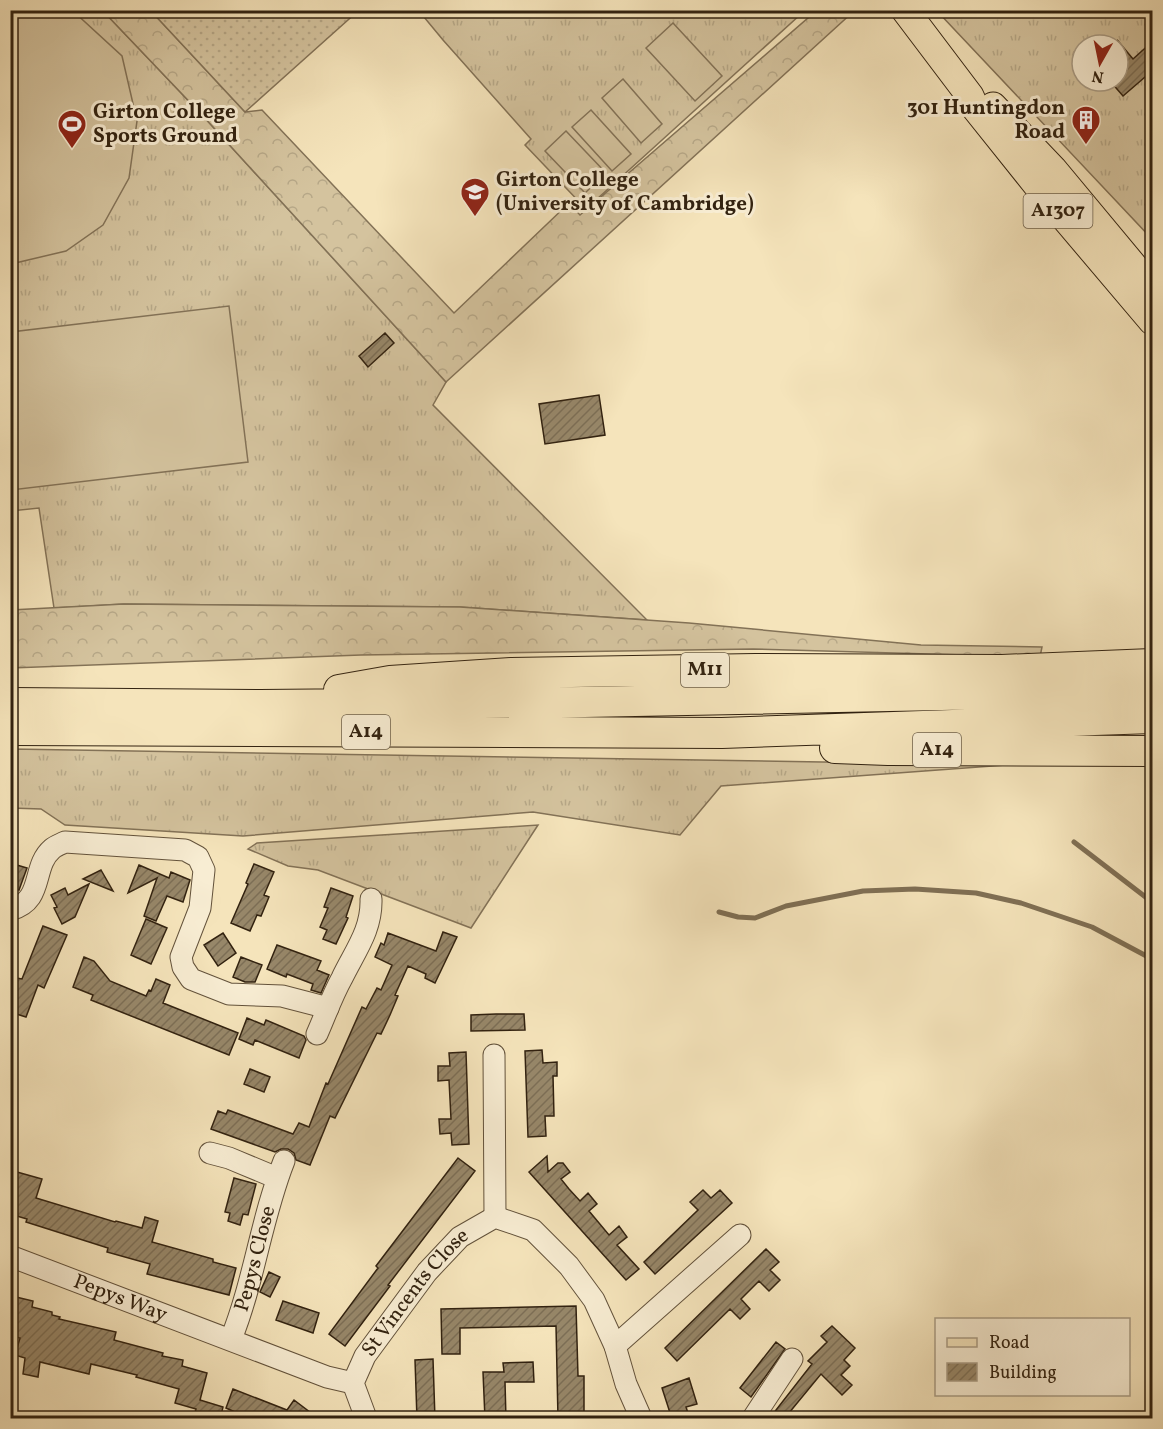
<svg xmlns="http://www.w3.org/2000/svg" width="1163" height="1429" font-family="Vollkorn,serif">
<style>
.grass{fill:url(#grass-tufts);stroke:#837257;stroke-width:1.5;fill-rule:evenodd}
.forest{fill:url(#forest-crowns);stroke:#837257;stroke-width:1.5}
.garden{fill:url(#garden-dots);stroke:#837257;stroke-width:1.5}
.pitch{fill:#d4c39e;stroke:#837257;stroke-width:1.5}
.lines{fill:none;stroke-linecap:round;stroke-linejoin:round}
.stream{stroke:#7f6f54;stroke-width:5}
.building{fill:url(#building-hatch);stroke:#322210;stroke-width:1.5}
.minor-casing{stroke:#63523b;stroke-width:23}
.major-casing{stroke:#322210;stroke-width:29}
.highway-casing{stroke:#322210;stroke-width:32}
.minor{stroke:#f8edd3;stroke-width:21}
.major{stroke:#f5e4bb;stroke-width:27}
.highway{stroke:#f5e4bb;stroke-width:30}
.labels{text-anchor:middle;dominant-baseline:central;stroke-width:6;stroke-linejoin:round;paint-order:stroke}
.shield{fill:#f8edd3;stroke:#6d5f4a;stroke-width:1.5}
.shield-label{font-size:20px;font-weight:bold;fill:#322210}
.poi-label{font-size:21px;font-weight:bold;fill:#322210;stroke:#f8edd3;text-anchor:start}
.street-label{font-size:21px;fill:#322210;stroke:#f8edd3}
</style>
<defs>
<pattern id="grass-tufts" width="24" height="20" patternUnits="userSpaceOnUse" patternTransform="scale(1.5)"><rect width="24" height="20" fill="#d4c39e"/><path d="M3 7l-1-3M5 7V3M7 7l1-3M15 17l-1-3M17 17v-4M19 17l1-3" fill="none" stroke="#b6a787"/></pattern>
<pattern id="forest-crowns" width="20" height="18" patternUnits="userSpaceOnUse" patternTransform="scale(1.5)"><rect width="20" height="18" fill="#d4c39e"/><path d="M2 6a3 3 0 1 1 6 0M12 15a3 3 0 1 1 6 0" fill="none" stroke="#b6a787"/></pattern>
<pattern id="garden-dots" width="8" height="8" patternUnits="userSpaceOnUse" patternTransform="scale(1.5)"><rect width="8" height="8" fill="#d4c39e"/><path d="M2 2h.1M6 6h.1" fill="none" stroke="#b6a787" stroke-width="1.8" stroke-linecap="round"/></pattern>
<pattern id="building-hatch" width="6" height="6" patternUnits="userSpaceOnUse" patternTransform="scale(1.5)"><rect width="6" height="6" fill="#978769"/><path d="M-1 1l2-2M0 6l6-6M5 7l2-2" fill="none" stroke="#7c6e55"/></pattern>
</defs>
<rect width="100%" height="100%" fill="#f5e4bb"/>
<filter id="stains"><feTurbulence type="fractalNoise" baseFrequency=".00333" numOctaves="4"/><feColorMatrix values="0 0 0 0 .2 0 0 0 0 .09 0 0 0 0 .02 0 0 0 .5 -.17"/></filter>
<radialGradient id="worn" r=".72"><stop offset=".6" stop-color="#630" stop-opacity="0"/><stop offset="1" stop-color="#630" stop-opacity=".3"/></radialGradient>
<!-- grass -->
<path class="grass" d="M797 10 801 14 586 209 525 145 531 139 443 40 419 11Z
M10 11H103L203 116 446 382 433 405 647 620 460 607 124 604 54 608 39 508 11 511Z
M937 11H1152V239ZM1082 45H1118V81H1082Z
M11 749 1006 765 721 786 680 835 533 812 243 836 65 825 41 809 11 808Z
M538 825 471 928 318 870 288 866 248 849 257 843Z"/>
<!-- forest -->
<path class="forest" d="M103 11H151L245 112 262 110 454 313 569 203 580 215 809 17 805 11H854L446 382 203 116Z
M124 604 460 607 689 623 921 645 1042 647 1040 657 753 649 361 655 11 668V610Z"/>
<!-- garden -->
<path class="garden" d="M151 11H358L245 112Z"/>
<!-- pitch -->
<path class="pitch" d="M10 11H73L122 56 137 121 129 178 103 225 66 251 11 264Z
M673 23 722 76 695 101 646 48Z
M623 79 662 124 641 143 602 98Z
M591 110 631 154 612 171 572 127Z
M566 131 606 173 585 193 545 151Z
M229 306 248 462 11 490V332Z"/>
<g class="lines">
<!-- stream -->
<path class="stream" d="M1074 842 1152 902
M719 912 738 917 755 918 786 906 863 891 915 889 976 893 1021 903 1092 927 1152 959"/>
</g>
<!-- building -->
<path class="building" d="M1118 41 1133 59 1152 42V71L1123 96 1110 81H1118Z
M385 333 394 343 368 367 359 356Z
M599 395 605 435 545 444 539 404Z
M10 863 27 868 19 890 10 887Z
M254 864 274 872 264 895 269 897 261 916 257 915 250 931 231 923 248 884 246 883Z
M139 865 169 878 171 872 190 880 183 902 167 896 156 921 144 916 157 878 128 893Z
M101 870 113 891 83 879Z
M89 884 75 917 62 924 54 908 57 907 51 895 65 888 68 895Z
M331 888 353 896 346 917 348 918 336 944 323 939 327 930 320 927 328 908 324 907Z
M146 919 167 928 151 964 131 955Z
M43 926 67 935 44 988 38 985 26 1017 10 1012 15 996 10 994V977L22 979Z
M443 932 457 937 435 983 425 978 426 974 408 966 395 995 398 996 390 1015 381 1034 377 1033 335 1118 330 1116 310 1165 296 1160 294 1153 288 1149H281L275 1152 211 1129 218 1111 226 1114 228 1110 293 1134 299 1123 309 1127 326 1083 328 1084 362 1007 366 1009 377 988 381 990 392 965 375 957 381 943 384 945 388 933 436 951Z
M223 933 236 953 218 966 204 945Z
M277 945 321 961 317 970 329 975 321 993 311 990 313 984 287 974 286 977 267 969Z
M84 957 94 961 110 981 146 996 149 990 151 991 156 979 170 985 163 1003 238 1033 229 1055 91 1000 93 995 73 987Z
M241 957 262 965 255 982H245L233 977Z
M496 1014H524L525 1030 471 1031V1015Z
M247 1018 264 1025 266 1020 304 1036 306 1040 299 1058 255 1040 253 1045 239 1039Z
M542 1050 543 1063 557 1062V1076H553L554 1116H545L546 1136 528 1137 525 1051Z
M466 1052 469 1144 452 1145 451 1133 440 1134 439 1119H451L449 1080 438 1081V1066H450L449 1053Z
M250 1069 270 1077 264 1092 244 1084Z
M547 1156 548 1172 558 1163H563L570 1172 561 1179 569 1189 580 1201 588 1193 597 1204 589 1211 609 1235 619 1226 627 1237 617 1245 639 1269 626 1280 529 1172Z
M458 1158 475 1171 388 1285 390 1286 345 1346 329 1334 378 1268 376 1266Z
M17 1172 42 1179 36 1198 115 1222 116 1221 142 1228 145 1217 158 1221 152 1242 213 1259V1262L236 1268 229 1295 147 1274 150 1264 107 1252 108 1248 26 1222 27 1219 10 1214V1194Z
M234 1178 256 1184 248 1215 243 1214 240 1225 228 1221 230 1213 225 1212Z
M703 1190 711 1198 720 1190 732 1203 655 1274 644 1262 698 1210 690 1202Z
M766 1249 779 1262 770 1270 780 1280 769 1291 759 1281 741 1299 750 1309 740 1319 730 1309 677 1361 665 1348Z
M269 1272 280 1277 270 1297 260 1292Z
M16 1297 33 1301 32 1307 52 1312V1315L60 1317 59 1319 116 1332 114 1340 163 1353 162 1356 183 1360 182 1366 207 1373 200 1400 223 1407 220 1419H193L196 1409 175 1403 179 1389 136 1377 137 1375 91 1364 89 1374 40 1362 38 1377 23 1374 25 1358 15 1355 20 1338 10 1336V1320Z
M283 1301 319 1313 313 1333 276 1320Z
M576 1306 578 1376H584V1419L558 1418 556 1326 460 1328V1354H442L441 1309Z
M832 1326 855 1348 844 1360 850 1366 841 1375 852 1385 842 1395 821 1374 784 1419H769L812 1364 808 1361 827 1342 821 1336Z
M776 1342 785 1349 751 1397 740 1388Z
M433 1359 435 1419H417L415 1360Z
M533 1362 534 1382H505L506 1419H485L483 1372H504L503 1363Z
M689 1378 697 1404 686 1407 690 1419H672L662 1388Z
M233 1389 287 1410 294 1400 319 1419H251L226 1408Z"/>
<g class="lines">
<!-- minor casing -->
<g class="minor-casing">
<g id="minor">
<path d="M10 910C45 901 31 867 52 849 55 846 61 844 65 842L185 850 198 857 204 870 200 908 181 957 183 967 191 979 229 994 282 996 328 1008"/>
<path d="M317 1034C325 1016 332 996 342 978 355 951 372 930 371 899"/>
<path d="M494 1055 495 1217"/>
<path d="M210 1153 229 1158 277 1178"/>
<path id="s1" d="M10 1256 327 1377 353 1383"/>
<path id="s2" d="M231 1339C254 1282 261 1219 284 1161"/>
<path d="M615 1346 740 1235"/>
<path id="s3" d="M366 1418 353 1383 365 1356 427 1272 460 1237 495 1217 533 1230 569 1266 594 1300 615 1346 626 1384 641 1418"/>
<path d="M753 1418 792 1359"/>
</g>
</g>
<!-- major casing -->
<g class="major-casing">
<path id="major" d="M905 10 970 96 976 109 1036 184 1152 321
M993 106 1053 169 1152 288"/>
</g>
<!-- highway casing -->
<g class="highway-casing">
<path id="highway" d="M339 690 390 681 511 673 755 669 1002 670 1152 664
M10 703 260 705 584 702 1152 691
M10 730 722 733 1152 718
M835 748 888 750 1152 751"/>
</g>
<!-- minor -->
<use href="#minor" class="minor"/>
<!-- major -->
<use href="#major" class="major"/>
<!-- highway -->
<use href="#highway" class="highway"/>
</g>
<!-- icons -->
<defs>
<g id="building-pin" transform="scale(1.5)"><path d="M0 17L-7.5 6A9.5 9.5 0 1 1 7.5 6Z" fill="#8f2418" stroke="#f8edd3"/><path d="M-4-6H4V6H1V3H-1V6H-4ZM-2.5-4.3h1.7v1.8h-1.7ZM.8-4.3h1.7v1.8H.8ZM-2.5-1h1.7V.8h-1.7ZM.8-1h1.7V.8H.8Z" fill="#fff"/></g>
<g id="stadium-pin" transform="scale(1.5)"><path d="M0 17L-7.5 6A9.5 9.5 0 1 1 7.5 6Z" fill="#8f2418" stroke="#f8edd3"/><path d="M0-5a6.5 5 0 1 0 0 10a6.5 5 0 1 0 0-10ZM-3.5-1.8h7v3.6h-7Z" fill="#fff"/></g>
<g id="university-pin" transform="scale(1.5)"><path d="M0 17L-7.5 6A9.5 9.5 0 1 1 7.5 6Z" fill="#8f2418" stroke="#f8edd3"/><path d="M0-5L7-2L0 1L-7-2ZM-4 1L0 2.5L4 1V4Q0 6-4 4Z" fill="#fff"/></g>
</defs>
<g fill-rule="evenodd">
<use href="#building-pin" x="1086" y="120"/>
<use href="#stadium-pin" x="72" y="124"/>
<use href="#university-pin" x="475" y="192"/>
</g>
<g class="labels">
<!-- shield labels -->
<g class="shield">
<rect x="1023.5" y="194" width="69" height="34" rx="4.5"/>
<rect x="681" y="653" width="48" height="34" rx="4.5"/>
<rect x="342" y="715" width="48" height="34" rx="4.5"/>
<rect x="913" y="733" width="48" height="34" rx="4.5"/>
</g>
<g class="shield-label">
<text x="1058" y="211">A1307</text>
<text x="705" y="670">M11</text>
<text x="366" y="732">A14</text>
<text x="937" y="750">A14</text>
</g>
<!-- poi labels -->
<g class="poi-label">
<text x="1065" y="108" text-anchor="end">301 Huntingdon<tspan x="1065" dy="24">Road</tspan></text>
<text x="93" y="112">Girton College<tspan x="93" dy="24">Sports Ground</tspan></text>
<text x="496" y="180">Girton College<tspan x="496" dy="24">(University of Cambridge)</tspan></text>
</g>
<!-- street labels -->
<g class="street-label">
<text stroke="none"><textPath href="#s2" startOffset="84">Pepys Close</textPath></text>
<text stroke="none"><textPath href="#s3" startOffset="148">St Vincents Close</textPath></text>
<text stroke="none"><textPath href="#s1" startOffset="118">Pepys Way</textPath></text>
</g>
</g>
<!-- margin -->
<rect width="1163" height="1429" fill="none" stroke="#f5e4bb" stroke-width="36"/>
<rect x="12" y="12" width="1139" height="1405" fill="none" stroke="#322210" stroke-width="3"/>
<rect x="18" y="18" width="1127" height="1393" fill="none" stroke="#322210" stroke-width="1.5"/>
<!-- legend -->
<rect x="935" y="1318" width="195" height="78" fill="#f8edd3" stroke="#a99c85" stroke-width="1.5"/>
<rect x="947" y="1338" width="30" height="9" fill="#f5e4bb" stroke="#a99c85" stroke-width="1.5"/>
<text x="989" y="1348" font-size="18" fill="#322210">Road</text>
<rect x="947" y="1363" width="30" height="18" fill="url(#building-hatch)" stroke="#a99c85" stroke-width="1.5"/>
<text x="989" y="1378" font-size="18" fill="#322210">Building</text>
<!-- north arrow -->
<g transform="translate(1100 63) rotate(189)"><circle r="28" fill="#f8edd3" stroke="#a99c85" stroke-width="1.5"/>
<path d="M0-4.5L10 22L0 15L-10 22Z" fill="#8f2418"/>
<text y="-9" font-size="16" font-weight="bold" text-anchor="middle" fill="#322210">N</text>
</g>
<rect width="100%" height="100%" filter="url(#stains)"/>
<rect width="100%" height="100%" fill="url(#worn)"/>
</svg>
